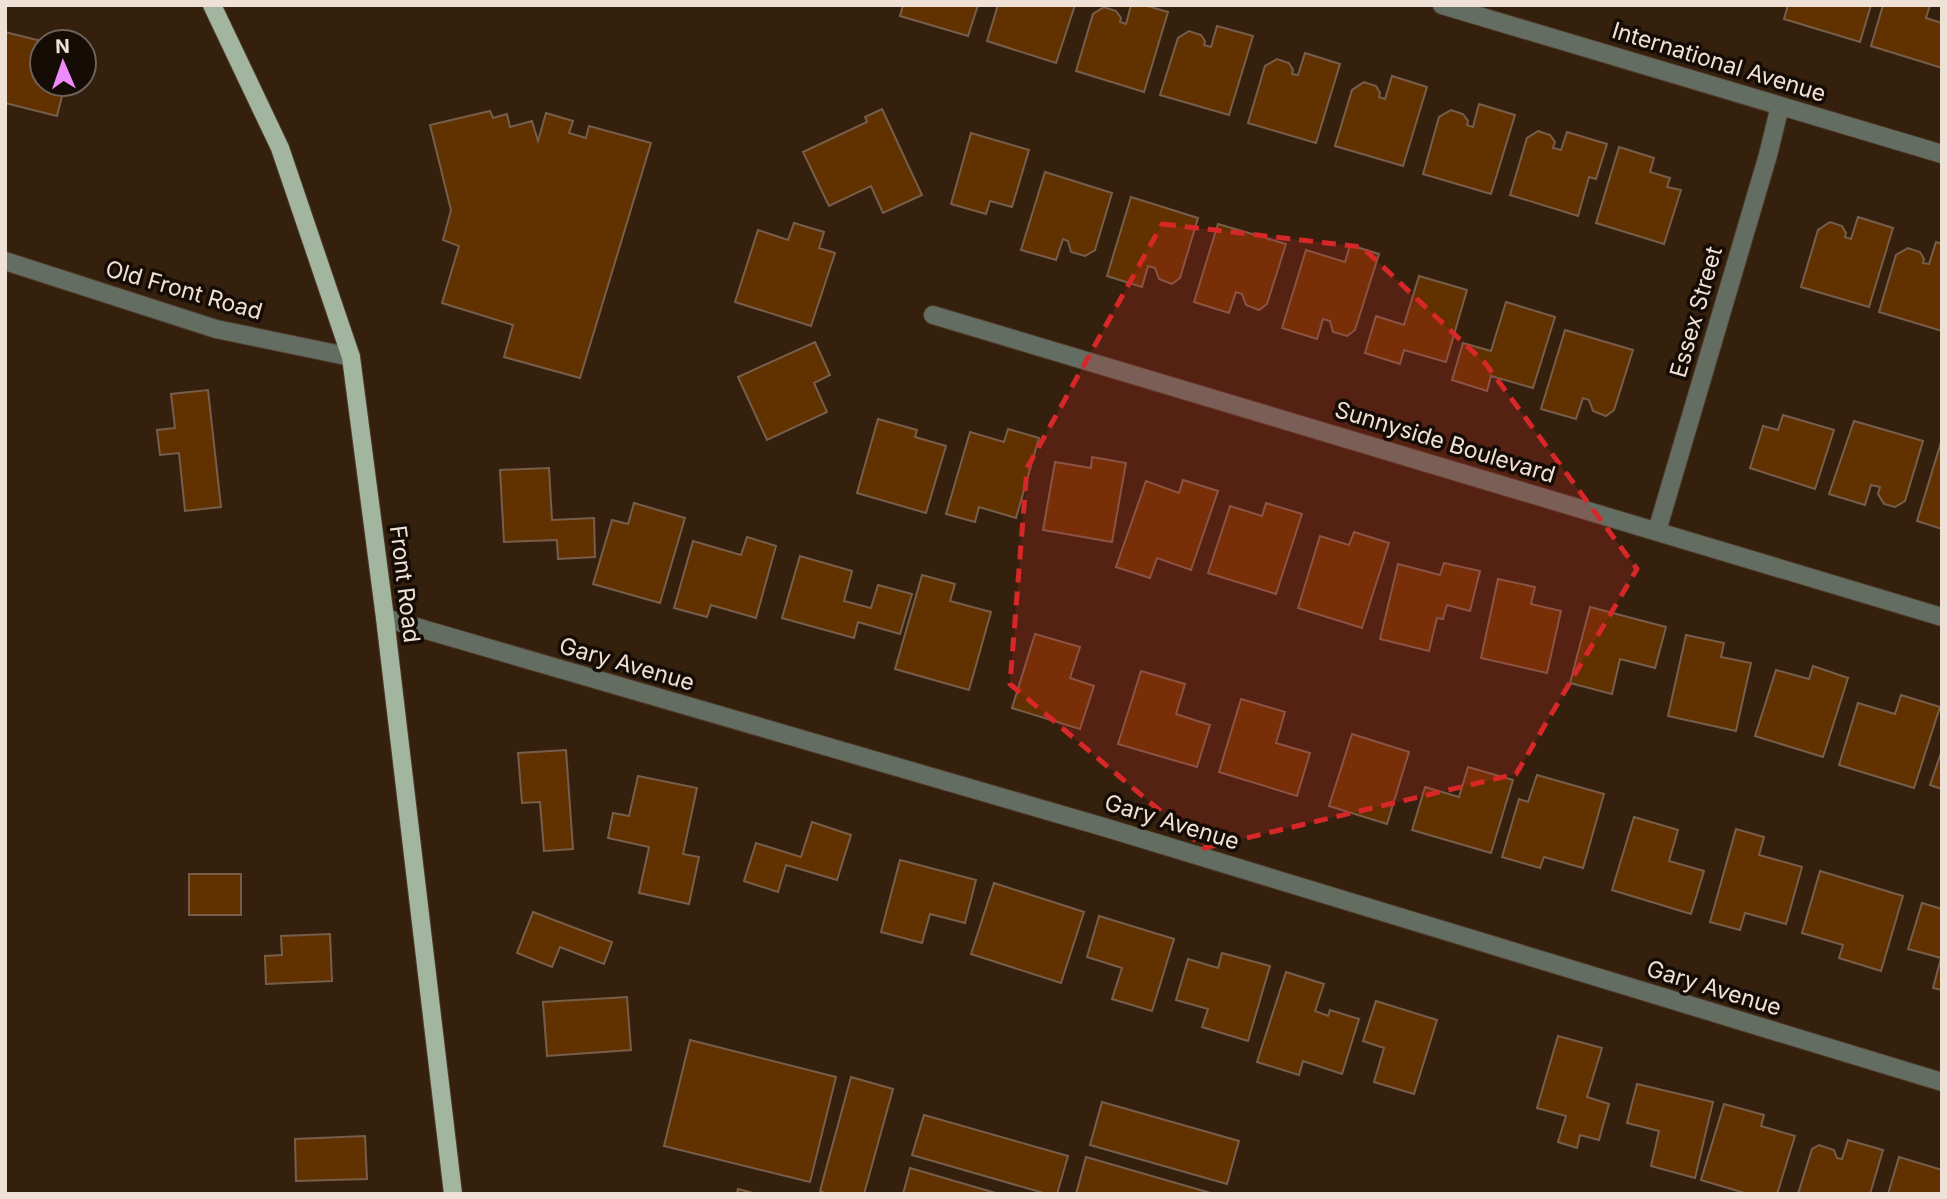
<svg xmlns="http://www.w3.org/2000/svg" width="1947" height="1199" font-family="Inter,sans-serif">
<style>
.building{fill:#613100;stroke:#775e4b;stroke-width:2}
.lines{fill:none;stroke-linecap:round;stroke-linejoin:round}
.minor-casing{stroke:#4f3b2a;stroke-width:20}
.major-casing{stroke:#4f3b2a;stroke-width:20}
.minor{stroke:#646d62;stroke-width:18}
.major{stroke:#a2b59f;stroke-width:18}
.marked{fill:#d62828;fill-opacity:0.2;stroke:#d62828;stroke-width:5;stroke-dasharray:14 9;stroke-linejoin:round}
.labels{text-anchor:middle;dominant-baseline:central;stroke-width:7;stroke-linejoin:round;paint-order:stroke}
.street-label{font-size:23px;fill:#efe1d6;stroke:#160c06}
</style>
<rect width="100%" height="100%" fill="#35200e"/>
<!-- building -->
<path class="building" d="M903 5H978L968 36 900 16Z
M998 5H1075L1056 63 987 41Z
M1131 5H1144L1168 12 1144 92 1076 71 1093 14 1104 7 1116 11 1121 18 1120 22 1126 24Z
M1788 5H1871L1860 42 1784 19Z
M1883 5H1930L1926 18 1942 23V68L1871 46Z
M1217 26 1253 36 1229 115 1160 95 1178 38 1189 31 1201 35 1205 41 1204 45 1211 47Z
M5 32 45 42H42V84H65L57 116 5 103Z
M1305 53 1340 64 1316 143 1248 123 1265 66 1277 59 1289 63 1293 70 1292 74 1298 75Z
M1392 76 1427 87 1403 166 1335 146 1352 90 1364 82 1376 86 1380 93 1379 97 1385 99Z
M1479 104 1515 115 1491 194 1423 174 1439 117 1451 110 1463 114 1468 121 1467 125 1473 127Z
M882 109 922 195 883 213 871 186 829 206 803 152 867 122 865 117Z
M490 111 493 118 507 114 510 127 532 121 538 141 546 113 573 121 569 133 586 138 589 126 651 143 580 378 504 357 513 325 442 303 459 246 443 240 451 210 430 125Z
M1538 131 1550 135 1555 142 1553 148 1561 150 1567 132 1607 144 1596 179 1589 177 1578 216 1510 195 1527 138Z
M971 133 1029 150 1012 207 990 201 986 214 951 204Z
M1619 147 1654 158 1650 172 1670 178 1667 187 1681 190 1664 244 1596 223Z
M1045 172 1112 193 1095 250 1085 256 1071 252 1068 241 1063 239 1056 260 1021 250Z
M1131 197 1198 218 1180 278 1172 284 1159 279 1155 268 1148 266 1142 287 1107 276Z
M1858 217 1893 228 1869 307 1801 287 1818 230 1830 222 1842 226 1846 233 1845 237 1851 239Z
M794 223 824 232 819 248 835 253 811 326 735 302 758 230 788 240Z
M1218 224 1286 244 1267 304 1259 310 1246 305 1242 294 1236 292 1229 313 1194 302Z
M1936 242 1942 244V331L1879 312 1896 255 1908 248 1920 252 1924 259 1923 263 1929 264Z
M1350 245 1379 254 1355 330 1347 336 1333 332 1330 321 1323 319 1317 339 1282 328 1306 250 1345 262Z
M1419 276 1467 290 1446 362 1404 350 1400 364 1365 353 1376 316 1404 325Z
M1506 302 1555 317 1533 388 1491 376 1487 391 1452 380 1463 343 1491 351Z
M1565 330 1633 350 1614 410 1606 416 1593 411 1589 400 1583 398 1576 419 1541 409Z
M815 342 830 375 814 383 827 412 767 440 738 377Z
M208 390 221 507 185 511 179 453 160 455 157 430 175 428 171 394Z
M1783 415 1834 430 1815 489 1750 468 1763 426 1778 430Z
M878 419 917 430 915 437 946 446 926 513 857 493Z
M1854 421 1923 441 1905 501 1895 507 1884 504 1878 494 1880 487 1871 485 1865 505 1829 494Z
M1008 429 1039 438 1016 518 979 507 975 522 946 514 970 432 1004 442Z
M1942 439V529L1917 521Z
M1092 457 1126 463 1112 542 1043 530 1055 462 1091 468Z
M549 468 552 520 594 518 595 557 558 559 557 540 504 542 500 470Z
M1183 480 1218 491 1191 570 1157 558 1150 578 1116 567 1146 481 1179 493Z
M634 503 685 518 660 603 593 584 612 520 628 524Z
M1266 503 1302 514 1276 594 1208 573 1230 506 1262 516Z
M1354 532 1389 543 1362 628 1298 608 1320 536 1349 545Z
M747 537 776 546 756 618 711 605 707 617 674 608 693 541 741 555Z
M800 556 852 571 844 601 871 608 878 585 912 594 900 634 858 622 854 638 782 618Z
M1444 563 1480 571 1470 611 1447 605 1443 619 1437 618 1429 651 1380 639 1398 564 1440 575Z
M922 575 955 584 950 601 991 612 969 690 895 669Z
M1498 579 1535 587 1531 604 1561 611 1547 673 1481 658Z
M1590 607 1666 627 1655 668 1620 659 1612 694 1570 683Z
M1035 634 1080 647 1070 678 1094 686 1080 729 1012 708Z
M1686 635 1724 643 1721 657 1751 663 1736 731 1668 716Z
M1813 666 1848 678 1823 757 1755 736 1776 670 1809 679Z
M1141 671 1185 684 1176 714 1210 725 1197 767 1118 744Z
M1901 695 1940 707 1914 788 1839 765 1858 703 1895 714Z
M1241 699 1285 712 1276 743 1310 753 1297 796 1219 772Z
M1352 734 1409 752 1387 824 1329 806Z
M566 750 573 849 544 851 540 802 522 803 518 753Z
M1942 750V789L1930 785Z
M1468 767 1513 780 1491 853 1412 830 1425 787 1459 797Z
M1537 775 1604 794 1583 868 1544 857 1540 868 1502 857 1519 799 1528 802Z
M638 776 697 788 683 854 699 857 689 904 639 893 649 847 608 838 613 813 629 816Z
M1634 817 1678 830 1669 861 1704 871 1691 914 1612 890Z
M812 822 851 835 837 880 786 865 778 892 744 881 756 843 801 857Z
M1736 829 1764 837 1759 855 1802 867 1786 924 1745 913 1740 930 1710 922Z
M900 860 976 880 965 923 930 914 922 943 881 932Z
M1820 871 1903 896 1881 971 1839 958 1843 945 1802 933Z
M189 874H241V915H189Z
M994 883 1084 912 1061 983 971 954Z
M1922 903 1942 909V990L1933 988 1941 958 1908 949Z
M533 912 612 942 604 964 560 947 552 967 517 953Z
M1099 916 1174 939 1152 1011 1112 999 1122 968 1087 957Z
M330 934 332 981 266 984 265 956 282 955 281 936Z
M1222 953 1270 966 1248 1041 1202 1027 1208 1009 1176 1000 1188 959 1218 968Z
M1286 972 1324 984 1315 1011 1328 1016 1330 1010 1359 1019 1342 1074 1303 1061 1299 1075 1257 1062Z
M627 997 631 1050 547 1056 543 1002Z
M1376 1001 1437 1020 1414 1094 1374 1082 1384 1048 1363 1041Z
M1558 1036 1602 1048 1587 1097 1609 1104 1599 1140 1580 1135 1577 1148 1558 1142 1566 1116 1537 1108Z
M690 1040 836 1077 810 1182 664 1146Z
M851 1077 893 1089 864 1194H828L820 1191Z
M1637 1084 1713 1102 1695 1178 1651 1166 1659 1131 1627 1123Z
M1102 1102 1239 1141 1227 1184 1090 1145Z
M1724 1104 1764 1115 1761 1126 1795 1136 1777 1194H1748L1701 1180Z
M924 1115 1068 1156 1057 1194H1047L912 1155Z
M365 1136 367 1179 296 1181 295 1139Z
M1848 1140 1883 1150 1870 1194H1798L1812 1149 1819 1145 1834 1150 1837 1158 1842 1159Z
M1086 1157 1214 1194H1076Z
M1899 1157 1942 1170V1194H1888Z
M910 1168 999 1194H903Z
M738 1189 757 1194H737Z"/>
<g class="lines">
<!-- minor casing -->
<g class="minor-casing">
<path id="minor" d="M1442 5 1942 154
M5 261 216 329 351 357
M933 315 1942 617
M1657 531 1768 155 1780 106
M385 618 1107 828 1942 1082"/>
</g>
<!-- major casing -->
<g class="major-casing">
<path id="major" d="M212 5 280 148 351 357 385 618 453 1194"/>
</g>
<!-- minor -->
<use href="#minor" class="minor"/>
<!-- major -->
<use href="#major" class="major"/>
</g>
<!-- marked area -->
<path class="marked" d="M1162 224 1362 247 1485 363 1637 569 1516 774 1204 848 1010 684 1027 468Z"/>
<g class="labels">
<!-- street labels -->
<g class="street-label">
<text transform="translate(1719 62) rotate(17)">International Avenue</text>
<text transform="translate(184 290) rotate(16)">Old Front Road</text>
<text transform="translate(1696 312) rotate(-74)">Essex Street</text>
<text transform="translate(1445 442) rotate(17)">Sunnyside Boulevard</text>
<text transform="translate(405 584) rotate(83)">Front Road</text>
<text transform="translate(627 664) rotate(16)">Gary Avenue</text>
<text transform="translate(1172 822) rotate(17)">Gary Avenue</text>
<text transform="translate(1714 988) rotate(17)">Gary Avenue</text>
</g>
</g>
<!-- border -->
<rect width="1947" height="1199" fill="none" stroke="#efe1d6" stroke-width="14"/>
<!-- north arrow -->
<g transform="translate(63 63) rotate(358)"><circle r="33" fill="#160c06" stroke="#6d6159" stroke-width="2"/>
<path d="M0-5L12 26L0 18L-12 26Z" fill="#ec8cfb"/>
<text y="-10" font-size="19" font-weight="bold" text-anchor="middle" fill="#efe1d6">N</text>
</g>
</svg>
